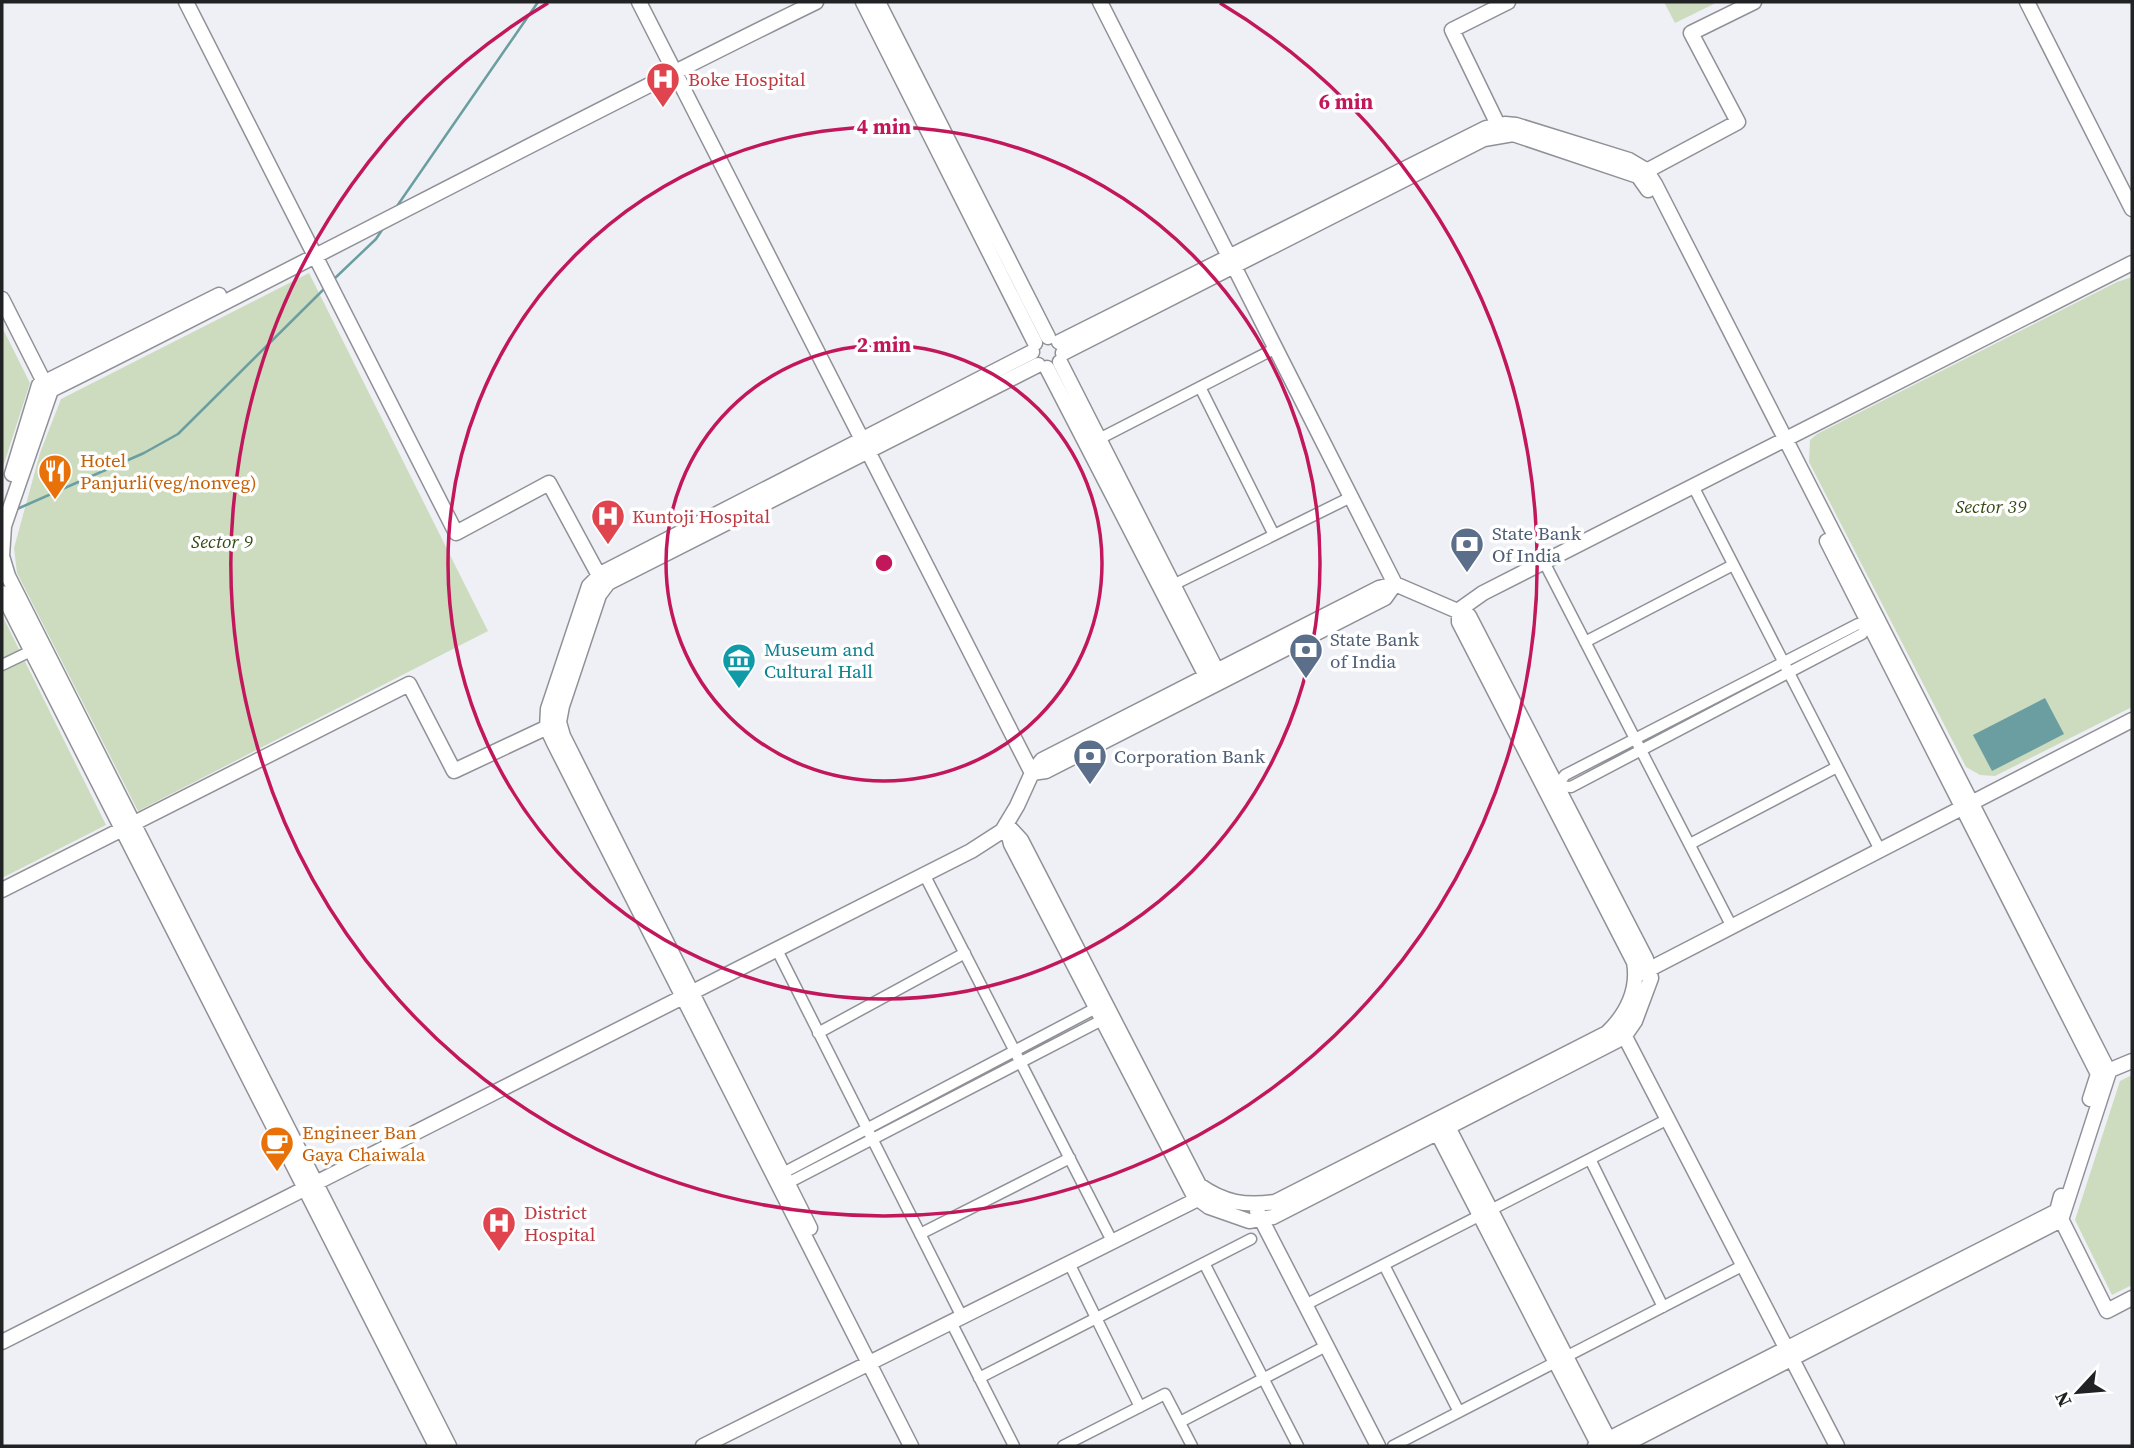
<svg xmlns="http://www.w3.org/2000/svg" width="2134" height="1448" font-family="'Source Serif 4',serif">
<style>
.green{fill:#cddbbf}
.water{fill:#6a9ea1}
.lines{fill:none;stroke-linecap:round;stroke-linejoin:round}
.stream{stroke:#6a9ea1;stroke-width:2.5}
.minor-casing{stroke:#8f9196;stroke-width:13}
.tertiary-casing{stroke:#8f9196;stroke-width:17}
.minor{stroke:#fff;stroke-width:10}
.tertiary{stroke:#fff;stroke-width:14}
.ring{fill:none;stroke:#c2185b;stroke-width:3.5}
.labels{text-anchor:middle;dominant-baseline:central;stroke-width:7;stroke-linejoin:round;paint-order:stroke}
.health-label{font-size:19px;fill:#be3a42;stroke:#fff;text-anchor:start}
.food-label{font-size:19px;fill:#c56008;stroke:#fff;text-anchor:start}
.park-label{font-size:19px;font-style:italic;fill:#324911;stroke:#fff}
.service-label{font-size:19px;fill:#4e5e75;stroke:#fff;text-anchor:start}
.culture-label{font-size:19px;fill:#0d838f;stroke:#fff;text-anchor:start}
.centre{fill:#c2185b;stroke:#fff;stroke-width:3.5}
.ring-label{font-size:21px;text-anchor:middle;font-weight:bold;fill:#c2185b;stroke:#fff;stroke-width:7;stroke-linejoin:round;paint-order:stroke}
</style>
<rect width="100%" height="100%" fill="#eff0f6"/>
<!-- green -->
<path class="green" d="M1664 2H1718L1675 23Z
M309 273 488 631 138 811 17 573 14 548 40 453 61 399Z
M2132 277V707L1995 776 1980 775 1966 767 1809 462 1810 440 1817 434 2117 282Z
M2 327 30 383 2 470Z
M2 615 106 825 2 878Z
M2132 1075V1285L2112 1295 2075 1220 2120 1081Z"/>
<!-- water -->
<path class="water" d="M2045 698 2064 734 1992 771 1973 735Z"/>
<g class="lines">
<!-- stream -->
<path class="stream" d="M395 209 538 2
M333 280 376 239 384 227
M15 510 144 453 178 434 326 287"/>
<!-- minor casing -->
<g class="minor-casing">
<path id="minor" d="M1200 387 1274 535
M1099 439 1276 348
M1693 486 1880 850
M1544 562 1732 927
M1173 585 1351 497
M1585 642 1733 565
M2 665 31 651
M1557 786 1571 787 1862 634 1869 624
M1557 786 1565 775 1858 624H1869
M1690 844 1837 767
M924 874 1112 1241
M777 950 962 1317
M818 1033 965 953
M1590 1159 1663 1307
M780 1177 783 1173 1096 1008
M783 1183H788L1102 1020
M920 1234 1070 1158
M1069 1263 1140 1407
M1204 1263 1298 1446
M1384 1265 1459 1412
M1305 1305 1668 1119
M951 1322 1014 1446
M979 1378 1251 1239
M1180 1422 1326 1346
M1063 1446 1165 1394 1192 1446
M1393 1446 1744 1265"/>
</g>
<!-- tertiary casing -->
<g class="tertiary-casing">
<path id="tertiary" d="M186 2 456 533 549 483 603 583
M863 2 1035 343
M878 2 1048 337
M2027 2 2132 209
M1502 133 1452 30 1508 2
M1639 175 1738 122 1691 33 1754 2
M2 299 44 382 50 389
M1059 342 1486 128 1505 124 1516 125 1629 160 1646 170 1655 184 2109 1072 2061 1220 1622 1446
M1063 353 1484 139 1513 134 1638 176 1648 190
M1060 362 1217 671 1218 680
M1047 368 1206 676 1214 681
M12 474 39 385 219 295
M1827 541 2098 1074 2090 1099
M1395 584 1385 598 1046 771 1032 773 1042 760 1379 588Z
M2 593 436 1446
M1459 610 1483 593 2132 263
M1006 824 1011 844 1194 1196 1209 1207 1249 1221 1273 1217 1624 1037 1635 1021 1651 978 1646 959 1469 616 1395 584 1100 2
M1008 826 1021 840 1199 1185C1224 1203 1245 1206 1275 1202L1607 1033C1627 1014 1639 989 1634 962L1459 622V610
M2 890 409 684 454 771 554 724
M1642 973 2132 720
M1622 1031 1837 1446
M2103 1073 2132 1061
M1441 1121 1448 1127 1612 1446
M1438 1123 1437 1132 1599 1446
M1257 1211 1378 1446
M2058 1213 2107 1311 2132 1298
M810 1228 563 736 559 722 562 706 599 595 608 583 1038 365
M2 1342 971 851 1002 831 1017 806 1032 773 639 2
M449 1446 8 576 2 556 4 526 51 390C307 263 560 127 816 2
M703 1446 1198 1199 1202 1194
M911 1446 554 743 547 728 548 709 589 586 602 573 1032 352
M1595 1446 2057 1211 2061 1196"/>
</g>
<!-- minor -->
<use href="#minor" class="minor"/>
<!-- tertiary -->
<use href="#tertiary" class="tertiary"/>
</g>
<!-- distance rings -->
<g class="ring">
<circle cx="884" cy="563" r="218"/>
<circle cx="884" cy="563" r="436"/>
<path d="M1220 3A653 653 0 1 1 548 3"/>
</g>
<!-- icons -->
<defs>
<g id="hospital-pin" transform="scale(1.75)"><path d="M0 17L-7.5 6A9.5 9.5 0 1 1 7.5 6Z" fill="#e0444e" stroke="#fff"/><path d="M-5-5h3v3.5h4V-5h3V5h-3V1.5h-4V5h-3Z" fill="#fff"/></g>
<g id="restaurant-pin" transform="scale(1.75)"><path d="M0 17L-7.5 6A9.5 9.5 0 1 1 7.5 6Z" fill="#e8710a" stroke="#fff"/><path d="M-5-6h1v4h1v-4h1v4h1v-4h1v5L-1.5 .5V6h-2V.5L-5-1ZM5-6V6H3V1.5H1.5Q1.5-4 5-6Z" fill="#fff"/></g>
<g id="bank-pin" transform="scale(1.75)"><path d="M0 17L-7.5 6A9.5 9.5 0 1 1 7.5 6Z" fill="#5c6f8a" stroke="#fff"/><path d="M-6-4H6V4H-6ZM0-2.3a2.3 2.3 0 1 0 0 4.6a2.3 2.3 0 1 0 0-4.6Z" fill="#fff"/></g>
<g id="museum-pin" transform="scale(1.75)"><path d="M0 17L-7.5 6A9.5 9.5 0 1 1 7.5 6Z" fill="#0f9aa8" stroke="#fff"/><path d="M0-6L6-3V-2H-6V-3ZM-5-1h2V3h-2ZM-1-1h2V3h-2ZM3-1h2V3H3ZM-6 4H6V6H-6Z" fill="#fff"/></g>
<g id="cafe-pin" transform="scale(1.75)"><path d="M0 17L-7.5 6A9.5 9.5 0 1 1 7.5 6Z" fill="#e8710a" stroke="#fff"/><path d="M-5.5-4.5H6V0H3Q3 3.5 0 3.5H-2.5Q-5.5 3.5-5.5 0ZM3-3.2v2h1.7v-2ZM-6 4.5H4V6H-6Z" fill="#fff"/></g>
</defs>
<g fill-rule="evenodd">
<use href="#hospital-pin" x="663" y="79"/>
<use href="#restaurant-pin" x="55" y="471"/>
<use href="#hospital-pin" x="608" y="516"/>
<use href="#bank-pin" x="1467" y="544"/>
<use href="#bank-pin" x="1306" y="650"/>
<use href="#museum-pin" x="739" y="660"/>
<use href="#bank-pin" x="1090" y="756"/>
<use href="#cafe-pin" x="277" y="1143"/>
<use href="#hospital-pin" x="499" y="1223"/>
</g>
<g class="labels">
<!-- health labels -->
<g class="health-label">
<text x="688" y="79">Boke Hospital</text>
<text x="632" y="516">Kuntoji Hospital</text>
<text x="524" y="1212">District<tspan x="524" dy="22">Hospital</tspan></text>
</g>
<!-- food labels -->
<g class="food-label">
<text x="80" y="460">Hotel<tspan x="80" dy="22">Panjurli(veg/nonveg)</tspan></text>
<text x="302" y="1132">Engineer Ban<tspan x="302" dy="22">Gaya Chaiwala</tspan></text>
</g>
<!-- park labels -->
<g class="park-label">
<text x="1991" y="506">Sector 39</text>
<text x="222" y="541">Sector 9</text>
</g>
<!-- service labels -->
<g class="service-label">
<text x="1492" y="533">State Bank<tspan x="1492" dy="22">Of India</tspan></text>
<text x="1330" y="639">State Bank<tspan x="1330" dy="22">of India</tspan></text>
<text x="1114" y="756">Corporation Bank</text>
</g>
<!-- culture labels -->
<g class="culture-label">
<text x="764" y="649">Museum and<tspan x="764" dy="22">Cultural Hall</tspan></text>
</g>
</g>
<circle cx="884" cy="563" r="10" class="centre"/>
<g class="ring-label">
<text x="1346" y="109">6 min</text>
<text x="884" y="134">4 min</text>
<text x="884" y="352">2 min</text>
</g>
<!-- border -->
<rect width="2134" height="1448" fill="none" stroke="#212223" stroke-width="7"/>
<!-- north arrow -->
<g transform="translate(2078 1392) rotate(244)" stroke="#ffffff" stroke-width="5" paint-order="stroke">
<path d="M0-5L12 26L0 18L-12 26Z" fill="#212223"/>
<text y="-10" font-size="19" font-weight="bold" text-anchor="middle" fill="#212223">N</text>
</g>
</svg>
